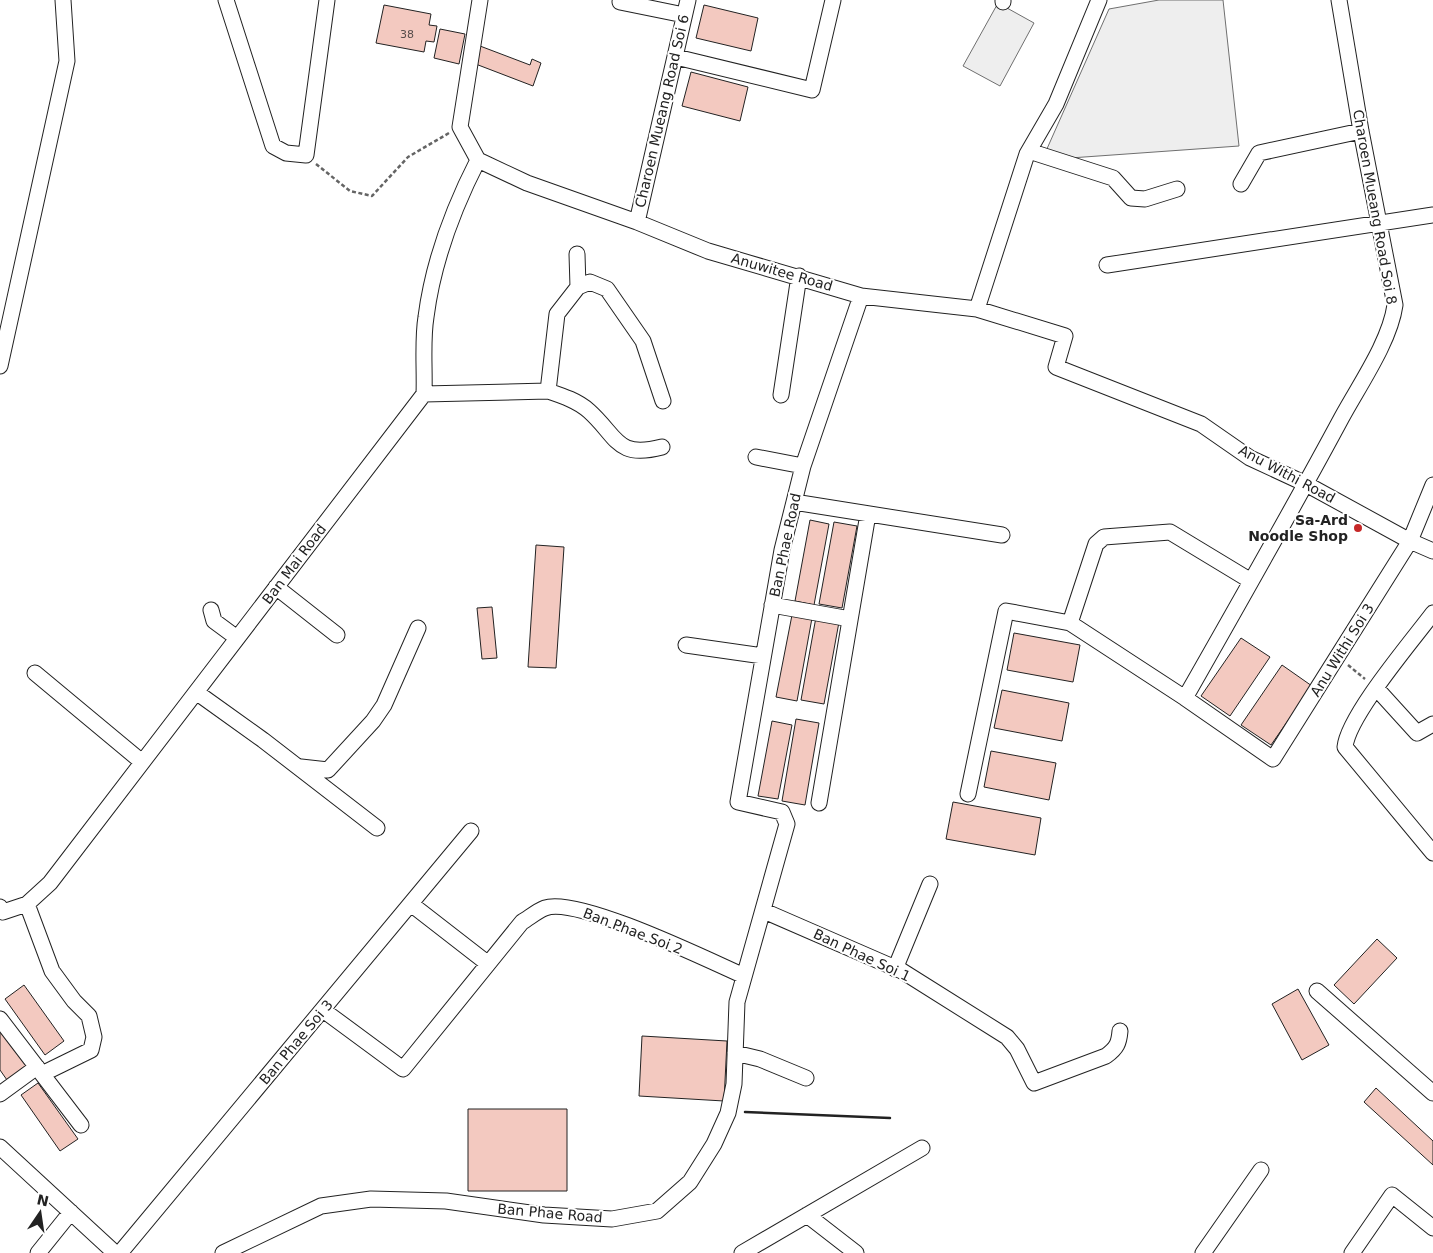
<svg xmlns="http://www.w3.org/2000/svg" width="1433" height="1253" font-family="'DejaVu Sans',sans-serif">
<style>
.green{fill:#eee;stroke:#6f6f6f}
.building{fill:#f3c9c0;stroke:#222}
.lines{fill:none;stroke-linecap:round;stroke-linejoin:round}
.minor-casing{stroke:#222;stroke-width:17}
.path{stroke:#646464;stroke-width:2.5;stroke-dasharray:4 2.5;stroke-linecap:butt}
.minor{stroke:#fff;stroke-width:15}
.wall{stroke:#222;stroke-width:2.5}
.poi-dot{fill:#c62828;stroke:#fff;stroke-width:2}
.labels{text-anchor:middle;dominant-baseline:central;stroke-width:4;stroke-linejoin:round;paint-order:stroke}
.number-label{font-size:11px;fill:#564c4a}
.street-label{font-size:14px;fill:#222;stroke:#fff}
.poi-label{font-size:14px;font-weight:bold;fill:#222;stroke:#fff;text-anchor:end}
</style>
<rect width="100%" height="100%" fill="#fff"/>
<!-- green -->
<path class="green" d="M1159 0H1223L1239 146 1042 160 1109 9Z
M998 3 1034 23 1000 86 963 66Z"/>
<!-- building -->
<path class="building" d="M384 5 431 14 429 25 437 26 434 42 426 41 424 52 376 43Z
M704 5 758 18 751 51 696 38Z
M440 29 465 34 459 64 434 58Z
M480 46 530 65 532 59 541 63 533 86 473 63Z
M691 72 748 87 740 121 682 106Z
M810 520 829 524 814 605 795 601Z
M834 522 857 526 842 608 819 604Z
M536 545 564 547 556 668 528 667Z
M492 607 497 658 482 659 477 608Z
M792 615 812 618 797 701 776 697Z
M816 617 839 622 824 704 801 700Z
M1014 633 1080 645 1073 682 1007 670Z
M1241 638 1270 657 1230 716 1201 696Z
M1282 665 1312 686 1271 745 1241 725Z
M1002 690 1069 703 1062 741 994 728Z
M796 719 819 723 805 805 782 801Z
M772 721 792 725 778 799 758 796Z
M991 751 1056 763 1049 800 984 787Z
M953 802 1041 818 1035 855 946 839Z
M1377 939 1397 958 1354 1004 1334 985Z
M24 985 64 1041 45 1055 5 999Z
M1298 989 1329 1045 1302 1060 1272 1004Z
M0 1026 29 1065 7 1080 0 1070Z
M642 1036 727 1041 724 1101 639 1096Z
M38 1083 78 1139 60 1151 21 1095Z
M1376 1088 1433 1141V1165L1364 1102Z
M468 1109H567V1191H468Z"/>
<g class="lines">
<!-- minor casing -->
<g class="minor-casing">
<path id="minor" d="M226 0 273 146 286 153 306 155 327 0
M620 2 684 15
M1003 2V0
M676 57 812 90 833 0
M1029 151 1113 178 1131 198 1145 199 1177 189
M478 160 527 183 637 222 708 251 861 296 977 309 1065 336 1056 367 1201 424 1250 458 1306 484 1410 541 1433 551
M478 160 460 127 480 0
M1241 184 1259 153 1361 131
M637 222 688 0
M577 254 578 287
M1107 265 1433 215
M977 309 1027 154 1056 104 1099 0
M0 366 67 61 63 0
M548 391C563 396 578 401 589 411 618 437 616 459 662 447
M424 394 548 391 557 314 578 287 590 282 607 289 643 341 663 401
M781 395 799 276
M756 457 803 466
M794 502 1002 535
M276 587 337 635
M772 605 850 619
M211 610 214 621 237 638
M1433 613C1412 641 1348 716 1345 747L1433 853
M1070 623 1185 698 1273 759 1410 541 1433 485
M686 645 763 656
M35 673 142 762
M1377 689 1417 733 1433 724
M196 692 263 740 377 828
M1185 698C1238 605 1291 512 1342 417 1360 384 1390 341 1395 305L1361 131 1339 0
M301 767 328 770 373 721 384 705 418 628
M968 794 1006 611 1070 623 1096 544 1104 537 1170 532 1251 581
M819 803 868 514
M27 904 52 971 74 1001 89 1016 94 1037 91 1050 42 1074
M411 904 487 963
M0 907 3 912 27 904 50 883 424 394C425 370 422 341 426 317 433 262 453 209 478 160
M764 911 902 971 1007 1037 1017 1049 1034 1083 1106 1056C1117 1048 1119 1043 1120 1031
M895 969 930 884
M1317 991 1433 1093
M323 1010 403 1069 522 922C529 918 537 911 545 908 577 896 708 960 744 976
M0 1019 81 1125
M735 1053 760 1059 806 1078
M0 1094 37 1067
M0 1147 115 1253
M807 1215 856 1253
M38 1253 71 1212
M120 1253 471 831
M223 1253 321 1206 371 1199 446 1201 544 1215 612 1219 657 1211 690 1182 714 1144 728 1113 734 1084 737 1002 787 824 782 812 738 802 782 550 803 466 861 296
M742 1253 922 1148
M1203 1253 1261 1170
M1352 1253 1392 1195 1433 1228"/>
</g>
<!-- path -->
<path class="path" d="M316 164 350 191 372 196 408 157 449 133
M1348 665 1365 679"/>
<!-- minor -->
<use href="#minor" class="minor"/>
<!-- wall -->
<path class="wall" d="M745 1112 890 1118"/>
</g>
<!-- markers -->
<circle class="poi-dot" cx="1358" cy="528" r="5"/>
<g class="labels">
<!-- number labels -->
<g class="number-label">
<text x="407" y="34">38</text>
</g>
<!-- street labels -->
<g class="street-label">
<text transform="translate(662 111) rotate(-77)">Charoen Mueang Road Soi 6</text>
<text transform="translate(1375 207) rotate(80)">Charoen Mueang Road Soi 8</text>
<text transform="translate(782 272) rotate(16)">Anuwitee Road</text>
<text transform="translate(1287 474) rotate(28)">Anu Withi Road</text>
<text transform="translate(785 545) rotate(-78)">Ban Phae Road</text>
<text transform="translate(294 564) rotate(-53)">Ban Mai Road</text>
<text transform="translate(1342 650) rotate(-58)">Anu Withi Soi 3</text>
<text transform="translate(633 931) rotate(21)">Ban Phae Soi 2</text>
<text transform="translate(862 955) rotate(25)">Ban Phae Soi 1</text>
<text transform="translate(296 1042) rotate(-50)">Ban Phae Soi 3</text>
<text transform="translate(550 1213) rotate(5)">Ban Phae Road</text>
</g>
<!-- poi labels -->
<g class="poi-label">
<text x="1348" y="520">Sa-Ard<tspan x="1348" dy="16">Noodle Shop</tspan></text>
</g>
</g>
<!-- north arrow -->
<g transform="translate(40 1213) rotate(13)" stroke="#ffffff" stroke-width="4" paint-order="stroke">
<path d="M0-4L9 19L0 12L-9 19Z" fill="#222222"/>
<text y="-8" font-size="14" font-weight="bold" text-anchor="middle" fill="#222222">N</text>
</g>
</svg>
